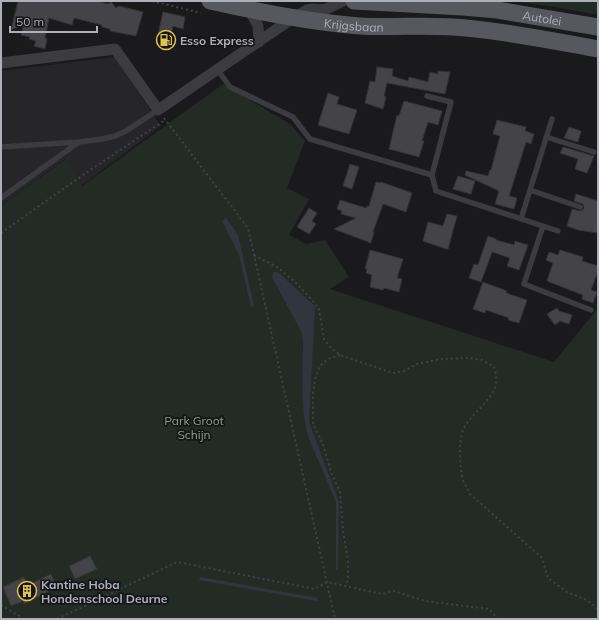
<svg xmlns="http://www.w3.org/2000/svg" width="599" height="620" font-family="Mulish,sans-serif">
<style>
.built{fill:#262528}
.green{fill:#242b25}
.water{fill:#31363e}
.building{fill:#444448;stroke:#343437}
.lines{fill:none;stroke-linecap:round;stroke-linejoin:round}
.path{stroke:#414247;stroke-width:2;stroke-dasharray:2 3;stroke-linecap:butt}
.lane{stroke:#3b3b40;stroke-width:5.5}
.street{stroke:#3b3b40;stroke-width:11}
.primary{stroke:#57585e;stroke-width:17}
.labels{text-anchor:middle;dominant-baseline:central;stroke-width:3.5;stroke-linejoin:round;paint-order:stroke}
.street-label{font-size:12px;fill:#adafb9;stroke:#151416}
.poi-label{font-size:12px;font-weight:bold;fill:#adafb9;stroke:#151416;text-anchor:start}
.park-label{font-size:12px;fill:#86a28c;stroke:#151416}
</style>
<rect width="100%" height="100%" fill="#1a191b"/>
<!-- built -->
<path class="built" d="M114 57 161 126 81 186 65 159 1 206V71Z"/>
<!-- green -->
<path class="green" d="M511 1H598V13L593 14 555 7Z
M223 84 290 124 305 141 287 188 309 199 289 235 306 244 325 240 349 277 330 289 554 362 598 308V619H1V206L66 159 82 186Z"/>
<!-- water -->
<path class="water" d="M226 218 238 235 254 306 251 307 239 255 222 221Z
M273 272H276L280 274 315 306 309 422 339 502 338 570H336V502L308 436C300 407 303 370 303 341L302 333 273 279 272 276Z
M200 577 317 598V601L199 580Z"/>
<!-- building -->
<path class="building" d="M18 1H96L108 4 111 2 116 8 119 6 143 12 136 36 110 31V29L102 27V25L74 18 72 25 49 18 45 38 47 39 45 49 34 46 36 41 29 39 30 37 21 35 24 24 11 30Z
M163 12 185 17 183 29 173 26 168 47 156 44Z
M377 67 393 69 392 76 408 81 409 77 428 82 430 72 438 74V71L450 72 445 94 387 83 384 96 386 97 383 109 365 103 370 81 375 82Z
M328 93 339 97 337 104 357 110 349 134 318 125Z
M404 101 442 111 438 125 428 122 422 141H424L419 157 389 149 397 115 399 116Z
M497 120 526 127 525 131 534 134 531 144 526 142 509 196 517 198 514 209 495 204 499 191 465 175 466 171 488 176 490 170H491L500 136 493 134Z
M569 127 581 131 578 142 564 138Z
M563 147 594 156 587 173 575 169 578 159 560 153Z
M350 164 359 167 352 189 343 186Z
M458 176 475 181 471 194 453 189Z
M376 182 381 183V182L412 193 406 212 383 204 373 232H374L371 243 334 229 356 218 341 214 342 211 337 209 340 200 366 208 367 206H369Z
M576 194 598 201V233L578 230 567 226 572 209 580 211 583 210 584 208 583 204 574 201Z
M309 208 317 213 312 221 316 224 309 234 297 227Z
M447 214 457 216 448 249H446L423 241 428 222 443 226Z
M488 236 496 239V240L514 245 515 241 528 245 519 270 507 266 510 258 492 252 481 282 469 278 474 264 478 265Z
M370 250 403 259 397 278 402 279 399 292 384 288 383 290 370 287 372 275 366 273 367 269H365Z
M560 250 583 257 582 261 598 266V271L591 290 597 292 593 303 582 299 583 295 547 281 553 263 546 260 549 252 558 255Z
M483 282 507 291 506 293 527 300 519 323 508 320 509 318 486 310 485 313 473 309Z
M557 308 559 311 572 315 569 324 560 321 555 325 547 314Z
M90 556 97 569 75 579 69 566Z
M51 574 57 587 24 604 23 601 11 606 3 587 24 577 28 585Z"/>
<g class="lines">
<!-- path -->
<path class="path" d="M152 1 201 13
M164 118 248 228 335 619
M1 233 80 177 165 120
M254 255 277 267 294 281 314 302 319 309 324 339 331 348 340 355 393 373 404 371 417 364 442 359 469 358 482 360 494 367C494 369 496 373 496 376 499 398 471 412 463 430 458 442 460 468 463 480 465 485 468 489 470 494L542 558 548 578 567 592 587 600 598 609
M340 355 328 359 320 366 315 379 313 393V424L323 444 331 472 340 492 343 531 348 560V576L347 586
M1 605 24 619
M57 619 177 562 315 589 327 582 382 594 394 591 425 601 489 609 498 619"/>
<!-- lane -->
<path class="lane" d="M217 69 230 87 293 117 310 139 432 175 436 191 558 231
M427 96 451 102 432 175
M546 137 594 152
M1 147 79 142 102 139 115 136 126 131 158 110
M530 190 580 207
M1 198 79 142
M521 219 552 119
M543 226 524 284 591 310"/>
<!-- street -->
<path class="street" d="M249 9 258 26 259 42
M1 63 115 49 158 110 293 18 307 10 312 9 324 10 343 1"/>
<!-- primary -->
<g class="primary">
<path id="s1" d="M210 1C259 12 309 22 360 26 395 28 431 24 466 28 510 32 554 41 598 49"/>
<path id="s2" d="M354 1 463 7 497 10 598 27"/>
</g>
</g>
<!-- icons -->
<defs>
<g id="fuel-ring" transform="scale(1)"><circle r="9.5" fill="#151416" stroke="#dfc34e" stroke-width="1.5"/><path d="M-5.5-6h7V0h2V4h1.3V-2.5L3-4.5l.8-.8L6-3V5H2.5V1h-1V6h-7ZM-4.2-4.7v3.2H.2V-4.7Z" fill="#dfc34e"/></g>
<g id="building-ring" transform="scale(1)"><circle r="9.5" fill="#151416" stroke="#dfc34e" stroke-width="1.5"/><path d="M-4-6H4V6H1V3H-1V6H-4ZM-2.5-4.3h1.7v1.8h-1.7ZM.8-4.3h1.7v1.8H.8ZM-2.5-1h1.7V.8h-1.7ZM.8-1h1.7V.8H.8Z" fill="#dfc34e"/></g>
</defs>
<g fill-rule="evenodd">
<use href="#fuel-ring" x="166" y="40"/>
<use href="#building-ring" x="27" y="591"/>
</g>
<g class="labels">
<!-- street labels -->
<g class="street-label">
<text stroke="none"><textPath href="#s2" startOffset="189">Autolei</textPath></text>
<text stroke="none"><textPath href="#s1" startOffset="146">Krijgsbaan</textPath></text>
</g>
<!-- poi labels -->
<g class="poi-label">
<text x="180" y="40">Esso Express</text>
<text x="41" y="584">Kantine Hoba<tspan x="41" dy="14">Hondenschool Deurne</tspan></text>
</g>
<!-- park labels -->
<g class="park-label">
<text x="194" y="420">Park Groot<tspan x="194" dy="14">Schijn</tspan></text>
</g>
</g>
<!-- border -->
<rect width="599" height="620" fill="none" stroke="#adafb9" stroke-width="4"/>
<!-- scale -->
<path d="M10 26v6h87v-6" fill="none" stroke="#adafb9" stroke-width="2"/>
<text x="16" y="26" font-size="12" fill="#adafb9" stroke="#151416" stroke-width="3" paint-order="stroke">50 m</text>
</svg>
